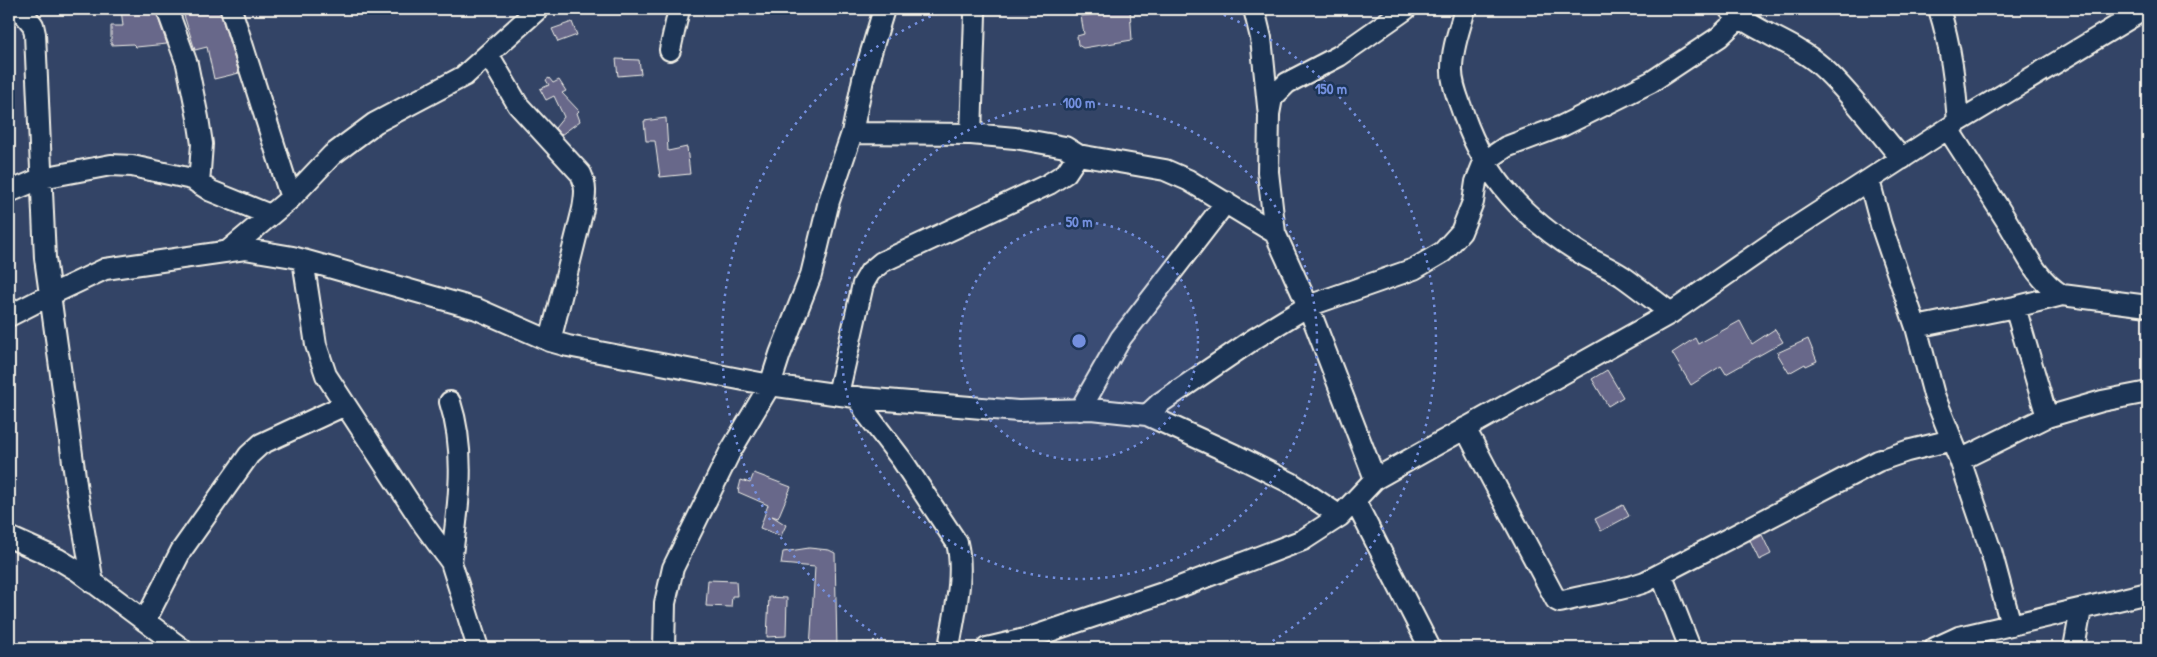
<svg xmlns="http://www.w3.org/2000/svg" width="2157" height="657" font-family="'Patrick Hand',sans-serif">
<style>
.building{fill:#67678a;stroke:#f4f1e8}
.lines{fill:none;stroke-linecap:round;stroke-linejoin:round}
.minor-casing{stroke:#f4f1e8;stroke-width:24}
.minor{stroke:#1d3557;stroke-width:20}
.ring{fill:none;stroke:#738fde;stroke-width:2.5;stroke-dasharray:2.5 5}
.centre{fill:#738fde;stroke:#1d3557;stroke-width:2.5}
.ring-label{font-size:15px;text-anchor:middle;font-weight:bold;fill:#738fde;stroke:#1d3557;stroke-width:5;stroke-linejoin:round;paint-order:stroke}
</style>
<rect width="100%" height="100%" fill="#346"/>
<filter id="ink" filterUnits="userSpaceOnUse"><feTurbulence type="fractalNoise" baseFrequency=".02" numOctaves="2"/><feDisplacementMap in="SourceGraphic" scale="10" xChannelSelector="R" yChannelSelector="G"/><feConvolveMatrix kernelMatrix="1 2 1 2 8 2 1 2 1" color-interpolation-filters="sRGB"/></filter>
<g filter="url(#ink)">
<!-- building -->
<path class="building" d="M121 9H155L167 44 136 47 133 44 111 45V26H123Z
M182 9H200V13L219 9 239 73 214 79 207 47 195 50Z
M1130 9 1132 40 1083 48 1078 45 1077 36 1084 34 1081 16Z
M572 22 577 35 558 42 552 29Z
M616 59 639 60 641 74 618 76Z
M549 78 553 83 559 80 566 91 562 93 579 111 577 113 580 121 561 135 555 128 564 117 554 96 546 100 540 89 549 85 546 80Z
M666 118 668 151 687 147 690 174 660 177 655 141H646L644 121Z
M1740 321 1752 344 1775 329 1783 342 1726 374 1721 366 1691 385 1672 353 1695 338 1698 344Z
M1808 339 1817 361 1806 366 1805 364 1789 373 1777 353Z
M1607 370 1623 397 1608 406 1592 379Z
M754 473 791 487 778 518 772 516 786 525 781 536 760 528 768 505 738 492 741 480 750 483Z
M1623 505 1629 516 1601 531 1595 519Z
M1762 535 1771 554 1759 560 1750 541Z
M809 548 829 550 835 553 837 648H810L815 567 781 564 783 552Z
M708 580 736 581 737 596H732L731 607 706 606Z
M769 597 787 598 786 636 767 637Z"/>
<g class="lines">
<!-- minor casing -->
<g class="minor-casing">
<path id="minor" d="M20 9 33 25 35 34 45 258 77 491 93 583
M167 9 187 64 198 118 202 144 199 184
M231 9 291 198
M1254 9 1261 38 1269 116 1268 172 1275 233 1308 306 1375 479
M1465 9C1460 28 1452 48 1452 68 1451 84 1459 100 1464 116 1486 179 1526 220 1582 254 1595 262 1610 268 1622 276 1639 288 1655 301 1671 313
M1939 9C1951 46 1955 83 1958 122
M1730 10C1757 33 1794 42 1821 66 1849 91 1877 130 1902 159
M670 50 679 9
M488 54 518 105 581 174C587 187 585 196 583 209L550 341
M1269 114 1272 98 1287 83 1339 56 1406 9
M1948 129C1968 160 1988 191 2008 223 2024 249 2035 279 2062 295L2148 306
M852 133 971 134 1015 138 1065 147 1078 155 1165 170 1188 180 1275 233
M971 134 975 15 974 9
M1869 180 1881 225 1916 327 1934 395 1960 460 1991 551 2011 625
M9 192 42 178 111 165 132 166 192 179 211 191 270 215
M228 251 291 198 332 155 375 123 464 76 538 9
M303 260 316 345 326 375 424 525 451 562 478 648
M2015 307 2047 417
M9 316 50 295 105 269 245 249 293 257 477 309 550 341 568 346 770 385 862 398 1018 411 1091 409 1147 415 1235 455 1291 483 1340 516
M1916 327 2015 307 2062 295
M838 394 863 284 870 272 882 262 1049 184 1066 173 1078 155
M857 397 867 414 902 460 957 543C965 576 954 615 949 648
M450 402C467 454 458 509 451 562
M1080 410 1121 338 1226 202
M1147 415 1160 403 1254 339 1308 306 1414 269 1443 252 1461 232 1473 202 1476 182 1484 162 1506 147 1562 126 1651 82 1719 37 1739 18 1740 9
M1465 428 1556 600 1560 602C1588 594 1617 592 1645 582L1878 461 1907 451 1952 440
M1960 460 2047 417 2102 401 2148 392
M1355 501 1430 648
M9 537 58 559 78 571 181 648
M1661 574 1690 648
M145 621 181 551 249 455 261 444 345 405
M664 648 665 603 673 568 730 452 770 385 780 354 811 275 829 201 852 133 863 79 884 9
M987 648 1029 638 1169 591 1303 540 1340 516 1375 479 1671 313 1782 236 1958 122 2145 9
M1935 648 1959 637 2148 593
M2074 648 2081 609"/>
</g>
<!-- minor -->
<use href="#minor" class="minor"/>
</g>
</g>
<!-- distance rings -->
<circle cx="1079" cy="341" r="119" fill="#738fde" fill-opacity=".12"/>
<g class="ring">
<circle cx="1079" cy="341" r="119"/>
<circle cx="1079" cy="341" r="238"/>
<path d="M895 647A357 357 0 0 1 948 9M1210 9A357 357 0 0 1 1263 647"/>
</g>
<circle cx="1079" cy="341" r="8" class="centre"/>
<g class="ring-label">
<text x="1331" y="94">150 m</text>
<text x="1079" y="108">100 m</text>
<text x="1079" y="227">50 m</text>
</g>
<!-- margin -->
<rect width="2157" height="657" fill="none" stroke="#1d3557" stroke-width="30"/>
<rect x="15" y="15" width="2127" height="627" fill="none" stroke="#f4f1e8" stroke-width="2" filter="url(#ink)"/>
</svg>
